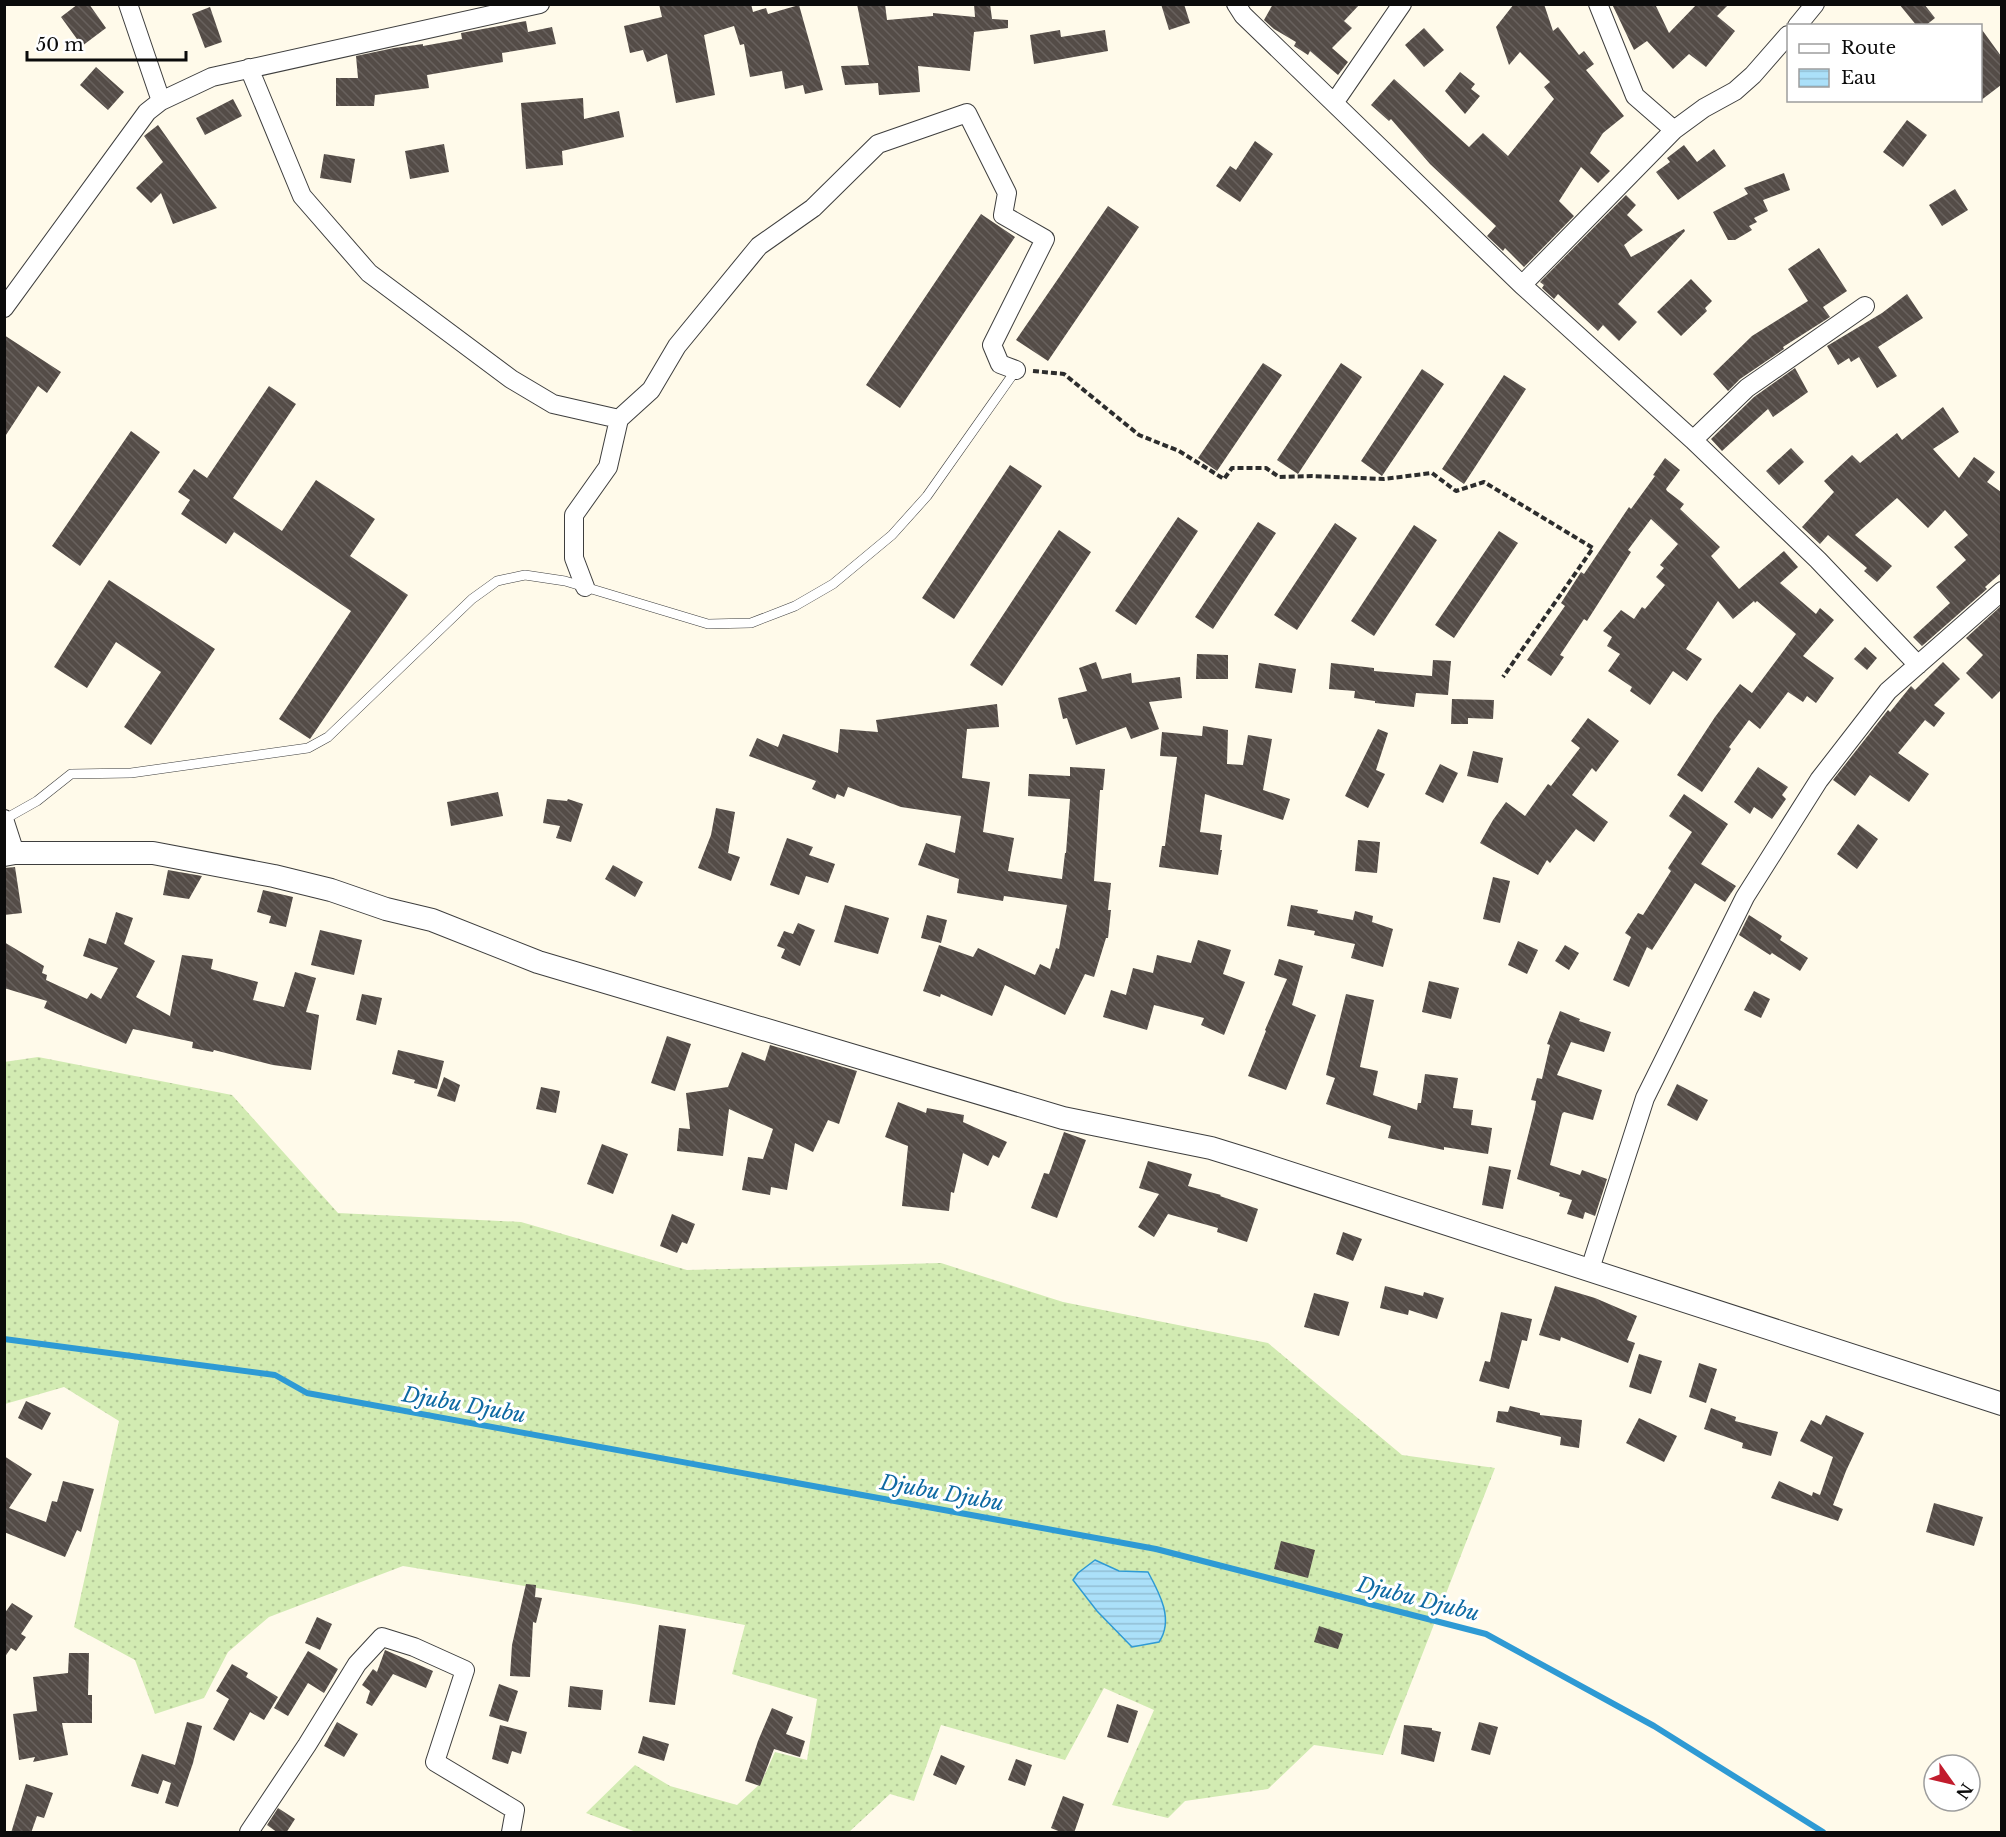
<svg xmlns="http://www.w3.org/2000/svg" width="2006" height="1837" font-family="'Libre Baskerville',serif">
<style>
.grass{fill:url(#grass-dots)}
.water{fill:url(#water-rules);stroke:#2e9ad4;stroke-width:1.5}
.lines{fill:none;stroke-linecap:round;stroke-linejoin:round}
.stream{stroke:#2e9ad4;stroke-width:6}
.building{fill:url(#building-back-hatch)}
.service-casing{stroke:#3e3e3e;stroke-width:10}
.minor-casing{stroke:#3e3e3e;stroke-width:20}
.tertiary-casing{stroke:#3e3e3e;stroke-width:24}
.path{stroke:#2d2d2d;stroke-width:4;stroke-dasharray:6 3;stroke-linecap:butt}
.service{stroke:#fff;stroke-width:9}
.minor{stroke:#fff;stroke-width:18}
.tertiary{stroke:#fff;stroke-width:22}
.labels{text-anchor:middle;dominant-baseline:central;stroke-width:6;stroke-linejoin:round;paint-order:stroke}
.water-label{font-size:21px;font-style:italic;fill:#0f6aa3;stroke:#fff}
</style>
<defs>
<pattern id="grass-dots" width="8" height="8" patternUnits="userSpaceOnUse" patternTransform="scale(1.5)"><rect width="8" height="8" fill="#d2ebb2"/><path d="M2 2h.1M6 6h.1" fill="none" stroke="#b3c898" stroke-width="1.8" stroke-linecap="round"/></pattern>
<pattern id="water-rules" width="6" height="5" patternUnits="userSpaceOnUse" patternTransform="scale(1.5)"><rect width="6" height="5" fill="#abe0f9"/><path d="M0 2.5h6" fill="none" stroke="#92bfd4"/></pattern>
<pattern id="building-back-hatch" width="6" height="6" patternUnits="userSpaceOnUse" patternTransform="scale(1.5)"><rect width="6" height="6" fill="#544c47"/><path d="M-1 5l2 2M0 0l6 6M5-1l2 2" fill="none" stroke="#68615d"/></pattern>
</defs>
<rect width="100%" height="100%" fill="#fffaea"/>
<!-- grass -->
<path class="grass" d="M38 1057 232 1095 338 1213 521 1222 687 1270 941 1263 1063 1302 1268 1343 1402 1455 1495 1468 1383 1755 1314 1745 1268 1789 1185 1801 1168 1818 1112 1805 1154 1710 1104 1688 1065 1760 941 1725 914 1801 890 1794 849 1832H636L586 1813 635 1765 670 1786 737 1805 761 1783 775 1752 807 1760 817 1699 732 1674 745 1625 634 1604 403 1566 269 1617 228 1652 204 1698 155 1714 135 1660 74 1627 119 1421 64 1387 5 1404 4 1062Z"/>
<!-- water -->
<path class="water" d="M1095 1560 1119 1571 1148 1572C1160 1594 1174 1620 1159 1642L1132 1647 1097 1611 1073 1580 1078 1573Z"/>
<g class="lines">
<!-- stream -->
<path class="stream" d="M4 1339 275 1375 307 1393 1156 1549 1486 1634 1654 1726 1823 1832"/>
</g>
<!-- building -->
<path class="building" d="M78 4H89L106 28 82 46 61 17Z
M659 4H751L753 12 766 8 768 14 799 5 823 90 805 94 803 85 785 89 782 71 750 77 744 44 740 45 734 26 704 35 715 95 676 103 667 54 647 62 643 50 630 53 624 26 662 17Z
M857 4H885L887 20 933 16V13L975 17 974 4H990L992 19 1008 20V28L974 32 970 71 918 66 920 92 879 95 878 83 845 85 841 66 869 65Z
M1161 4H1184L1190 23 1169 30Z
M1273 4H1360L1344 21 1352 28 1332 48 1348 62 1338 75 1310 51 1308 55 1294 46 1296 42 1274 29 1264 20Z
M1514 4H1544L1553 31 1558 27 1579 55 1584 51 1594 64 1586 70 1624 116 1603 133 1590 153 1610 171 1598 183 1581 167 1559 201 1574 216 1524 267 1505 248 1503 251 1487 236 1496 226 1430 164 1391 119 1389 121 1371 105 1394 79 1469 147 1483 133 1508 156 1554 99 1544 87 1550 82 1520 52 1509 65 1496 27Z
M1612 4H1655L1669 33 1697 4H1729L1717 16 1735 31 1706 67 1689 54 1673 69 1647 41 1634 50Z
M1899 4H1924L1935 18 1925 26H1917Z
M210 7 222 42 205 48 192 14Z
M526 21 528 32 552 27 556 44 502 53 503 62 427 75 429 88 375 95 374 106H336V78H358L356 56 394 48 423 44V46L462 39 461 33Z
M1980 27 2001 56V85L1980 101Z
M1424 28 1444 50 1424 67 1405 45Z
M1060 30 1061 37 1105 30 1108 51 1034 64 1030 35Z
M96 67 124 92 108 110 80 85Z
M1460 72 1475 84 1471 89 1480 96 1465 114 1445 91Z
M583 98 584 119 619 111 624 137 562 151 563 165 526 169 521 103Z
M233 99 242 116 205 135 196 118Z
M1907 120 1927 135 1903 167 1883 152Z
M158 125 170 142 217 208 173 224 161 193 151 203 136 188 163 162 144 136Z
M1255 141 1273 154 1240 202 1216 186 1230 166 1236 170Z
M444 144 449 172 410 179 405 151Z
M1684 145 1697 162 1714 149 1726 166 1678 200 1656 172 1670 162 1667 158Z
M324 154 355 159 351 183 320 178Z
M1784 173 1790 190 1763 200 1768 211 1754 218 1757 222 1749 226 1752 230 1735 240H1728L1713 212 1748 194 1744 188Z
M1955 189 1968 210 1942 226 1929 205Z
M1626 195 1636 205 1627 215 1643 230 1624 245 1631 257 1684 229 1685 231 1618 304 1637 322 1619 341 1603 325 1598 331 1558 294 1554 299 1542 288 1544 285 1540 282Z
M1108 206 1139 227 1048 361 1016 340Z
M981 214 1015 237 900 408 866 385Z
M1819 248 1847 291 1823 307 1830 317 1783 347 1784 349 1740 379 1728 391 1713 374 1752 336 1808 301 1788 269Z
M1691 279 1712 301 1705 308 1707 311 1681 336 1657 312Z
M1907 294 1923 318 1878 347 1897 376 1877 388 1859 357 1851 362 1849 358 1838 365 1827 346 1882 313Z
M4 335 61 372 47 393 38 386 4 438Z
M1263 363 1282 375 1217 471 1198 458Z
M1341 363 1362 377 1298 474 1277 460Z
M1795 368 1808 392 1773 417 1768 409 1722 451 1711 439 1754 397Z
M1422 369 1444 384 1382 476 1361 461Z
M1504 375 1526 389 1464 484 1442 469Z
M269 386 296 404 233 498 282 531 316 480 375 519 350 556 408 595 310 739 279 719 351 611 234 532 226 544 181 514 190 500 178 492 194 469 207 478Z
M1943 407 1959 432 1933 449 1959 478 1974 457 1995 472 1987 482 2001 492V573L1985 587 1987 589 1922 646 1913 637 1950 603 1936 587 1966 560 1954 547 1968 535 1945 510 1928 528 1897 498 1855 535 1892 566 1877 582 1864 571 1867 568 1828 535 1820 544 1802 527 1834 492 1824 481 1852 455 1860 463 1897 433 1902 440Z
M131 431 160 452 80 566 52 546Z
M1791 448 1804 462 1779 485 1766 471Z
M1665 458 1680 470 1666 489 1667 491 1684 504 1680 509 1720 547 1711 556 1739 589 1784 551 1798 567 1780 583 1816 614 1820 608 1834 620 1803 656 1834 678 1816 703 1807 696 1803 702 1788 692 1760 729 1749 720 1729 747 1731 749 1702 792 1677 775 1715 717 1740 684 1752 693 1796 634 1757 601 1755 603 1754 601 1733 619 1718 601 1686 649 1702 659 1687 681 1673 671 1650 705 1630 691 1632 687 1608 671 1620 654 1607 646 1612 637 1603 631 1621 610 1634 619 1642 607 1645 609 1665 585 1656 577 1664 568 1660 565 1678 544 1651 519 1628 550 1631 552 1587 621 1584 619 1560 655 1564 657 1551 676 1527 660 1565 606 1561 603 1581 572 1584 574 1629 507 1631 509 1655 476 1653 475Z
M1010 465 1042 486 954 619 922 598Z
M1178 517 1198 531 1136 625 1115 611Z
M1258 522 1276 533 1213 629 1195 617Z
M1335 523 1357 538 1297 630 1274 615Z
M1414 525 1437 540 1374 636 1351 621Z
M1059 530 1091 552 1002 686 970 665Z
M1499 531 1518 543 1454 638 1435 625Z
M109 580 215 649 151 745 124 727 161 672 116 642 87 688 54 667Z
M2001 606V690L1992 699 1966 673 1983 655 1966 638Z
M1865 647 1877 658 1867 670 1854 659Z
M1197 654 1228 655V679H1196Z
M1433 660 1451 661 1448 695 1416 693 1414 707 1375 703V701L1354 698 1355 691 1329 689 1331 663 1374 668V671L1432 676Z
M1096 662 1102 679 1131 673 1132 683 1180 677 1182 698 1149 702 1159 729 1131 739 1126 727 1076 745 1067 718 1063 719 1058 698 1087 691 1079 668Z
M1943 662 1960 679 1934 705 1945 713 1934 727 1925 720 1898 753 1929 774 1909 802 1870 775 1855 796 1833 780 1888 710 1890 712 1911 686 1915 690Z
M1259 663 1296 669 1292 693 1255 688Z
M1452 699 1494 700 1493 719 1468 718V724H1451Z
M997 704 999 727 967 729 962 778 990 782 983 832 1014 838 1008 871 1062 879 1065 853H1066L1070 799 1028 796 1029 774 1070 776V767L1105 769 1103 790H1100L1094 881 1111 883 1108 910H1111L1108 938H1106L1094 977 1085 974 1065 1015 1005 985 992 1016 941 994 940 997 923 991 939 945 973 957 978 948 1035 975 1040 964 1050 969 1056 948 1059 949 1067 905 1004 896 1003 901 957 893 959 879 918 865 926 843 955 853 961 816 901 807 848 787 844 797 837 794 835 799 812 789 816 781 749 756 757 738 778 747 783 734 838 753 840 729 878 732 876 720Z
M1588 718 1619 741 1596 772 1592 768 1572 795 1608 822 1594 842 1576 829 1550 863 1547 860 1538 875 1480 843 1493 820 1506 802 1525 816 1548 784 1551 786 1580 748 1571 741Z
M1203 726 1228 730 1227 764 1243 765 1248 735 1272 739 1263 790 1290 799 1283 820 1205 794 1200 832 1222 835 1220 850H1222L1218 875 1159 867 1162 846H1165L1177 757 1160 756 1162 732 1202 736Z
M1378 729 1388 733 1376 770 1385 774 1368 808 1345 796Z
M1473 751 1503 758 1498 783 1467 776Z
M1440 764 1458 773 1443 803 1425 794Z
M1758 767 1788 787 1782 795 1786 799 1772 819 1754 807 1750 814 1734 802Z
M498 792 503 816 451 826 447 802Z
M1684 794 1728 824 1701 864 1736 886 1725 902 1695 883 1652 950 1647 947 1629 987 1613 980 1631 937 1625 933 1638 913 1643 915 1671 871 1668 868 1692 832 1669 816Z
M547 799 567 801 568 799 583 804 571 842 556 838 560 826 543 823Z
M716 808 735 812 728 853 740 857 731 881 698 868 711 835Z
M1858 824 1878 839 1857 869 1837 854Z
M787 838 813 847 809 855 835 864 828 883 806 876 799 895 770 885Z
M1358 840 1380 842 1377 873 1355 871Z
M613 865 643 882 635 897 605 879Z
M15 867 22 913 4 915V868Z
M168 870 202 876 189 899 163 895Z
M1493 877 1510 881 1500 923 1483 919Z
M263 890 293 897 286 927 269 923 271 916 257 912Z
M845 905 889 918 878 954 834 942Z
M1291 905 1318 910 1317 913 1353 920 1355 911 1373 916 1372 922 1393 929 1383 967 1351 958 1355 944 1314 935 1315 931 1287 926Z
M116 912 133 918 124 944 155 961 136 997 170 1016 182 955 213 959 211 969 258 982 253 1000 284 1007 295 972 316 978 306 1012 319 1015 311 1070 273 1065 214 1050 213 1052 192 1048 193 1042 133 1029 126 1044 44 1008 47 1001 4 988V942L44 966 42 973 47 975 46 980 87 999 91 993 101 999 118 968 83 956 89 938 106 944Z
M927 915 947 920 941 943 921 938Z
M1749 915 1782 936 1780 940 1808 958 1800 971 1772 953 1770 955 1739 935Z
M798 923 815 930 800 966 781 958 785 949 777 946 784 931 793 934Z
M320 930 362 940 354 975 311 965Z
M1198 940 1231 950 1223 974 1245 982 1224 1035 1201 1025 1204 1018 1154 1005 1147 1030 1103 1017 1111 990 1126 995 1133 968 1153 973 1157 955 1191 963Z
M1518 941 1538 950 1527 974 1508 965Z
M1565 945 1579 953 1569 970 1555 961Z
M1279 959 1303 966 1292 1005 1316 1015 1286 1090 1248 1076 1266 1031 1265 1030 1287 979 1274 975Z
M1429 981 1459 988 1451 1019 1422 1012Z
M1754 991 1770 999 1761 1018 1744 1010Z
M362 994 382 998 376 1025 356 1020Z
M1346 994 1374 1000 1360 1067 1378 1071 1373 1095 1417 1110 1418 1103H1421L1425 1074 1458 1078 1453 1108 1473 1110 1471 1125 1492 1128 1488 1154 1444 1147V1150L1388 1138 1391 1126 1326 1104 1335 1078 1326 1075Z
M1560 1011 1580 1019 1579 1021 1611 1032 1604 1052 1571 1042 1557 1075 1602 1090 1593 1120 1564 1112 1562 1114 1550 1165 1580 1175 1582 1170 1607 1179 1595 1216 1585 1212 1583 1219 1567 1214 1572 1200 1559 1196 1560 1193 1517 1179 1535 1108 1536 1101 1531 1100 1537 1078 1542 1079 1550 1045 1547 1044Z
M667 1036 691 1044 675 1091 651 1083Z
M770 1045 857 1071 839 1124 828 1120 813 1152 795 1143 787 1190 771 1187 770 1195 742 1190 748 1157 763 1159 773 1129 729 1109 723 1156 677 1151 679 1128 690 1129 686 1093 728 1087 742 1052 765 1061Z
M398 1050 444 1061 437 1089 414 1083 415 1080 392 1074Z
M444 1077 460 1085 455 1102 437 1096Z
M1677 1084 1708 1100 1697 1121 1667 1105Z
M541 1087 560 1091 556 1113 536 1109Z
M898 1102 926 1113 927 1108 964 1115 963 1122 1007 1142 999 1158 993 1155 988 1166 963 1153 954 1193 951 1192 949 1211 902 1206 908 1146 885 1137Z
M1064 1132 1086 1140 1057 1218 1031 1208 1044 1173 1049 1174Z
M602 1144 628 1154 613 1194 587 1184Z
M1148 1161 1192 1174 1188 1186 1221 1195 1220 1196 1258 1209 1247 1242 1217 1232 1218 1228 1168 1214 1154 1237 1138 1227 1159 1194 1139 1188Z
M1489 1166 1511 1170 1503 1209 1482 1205Z
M672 1214 695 1224 687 1244 682 1242 677 1253 660 1246Z
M1343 1232 1362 1239 1353 1261 1336 1254Z
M1385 1286 1423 1296 1424 1292 1444 1298 1437 1319 1409 1310 1408 1315 1380 1308Z
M1555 1286 1595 1298 1637 1316 1627 1340 1635 1343 1628 1363 1561 1337 1560 1341 1539 1335Z
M1314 1293 1349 1302 1339 1336 1304 1327Z
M1501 1312 1532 1319 1527 1341 1522 1340 1509 1389 1479 1381 1485 1361 1490 1362Z
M1639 1354 1662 1361 1651 1394 1629 1387Z
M1699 1363 1717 1369 1706 1403 1689 1397Z
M26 1401 51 1413 42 1430 18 1418Z
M1510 1406 1540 1413V1415L1582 1420 1579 1448 1560 1445 1561 1437 1496 1422 1498 1411 1508 1412Z
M1711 1408 1736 1417 1735 1421 1778 1432 1771 1456 1742 1448 1743 1443 1704 1429Z
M1826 1415 1864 1433 1846 1471 1833 1505 1843 1509 1838 1521 1771 1498 1779 1481 1812 1496 1813 1492 1820 1495 1833 1457 1800 1441 1811 1420 1821 1425Z
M1639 1418 1677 1436 1664 1462 1626 1443Z
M4 1456 32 1474 9 1508 46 1522 52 1501 57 1502 63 1481 94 1489 81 1532 77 1530 65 1557 4 1532Z
M1934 1503 1983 1517 1974 1546 1926 1532Z
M1281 1541 1315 1550 1308 1578 1274 1569Z
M526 1584 536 1585 535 1597 542 1598 536 1623 533 1622 530 1677 510 1676 512 1645Z
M12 1603 33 1616 21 1634 26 1637 16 1651 11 1648 4 1658V1614Z
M317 1617 332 1624 320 1650 305 1643Z
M659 1625 686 1629 675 1705 649 1702Z
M1319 1626 1343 1634 1338 1649 1314 1642Z
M385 1650 433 1671 426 1688 393 1674 372 1706 366 1703 370 1691 362 1685 373 1669 377 1672Z
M308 1651 338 1669 324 1693 308 1683 288 1716 274 1708Z
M69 1653H89L88 1695H92V1723H62L68 1755 33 1762 35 1757 19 1760 13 1714 37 1711 33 1677 68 1673Z
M232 1664 248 1673 246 1677 278 1697 264 1720 250 1712 234 1741 213 1729 229 1699 216 1691Z
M499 1684 518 1691 508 1722 489 1716Z
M570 1686 603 1690 601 1710 568 1707Z
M1117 1704 1138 1711 1128 1743 1107 1737Z
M772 1708 793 1717 786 1734 805 1741 800 1757 774 1749 760 1786 745 1781 758 1741Z
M187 1722 202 1726 193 1763 178 1807 165 1803 171 1783 163 1780 158 1794 131 1786 142 1754 175 1765Z
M337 1722 358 1734 344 1757 324 1746Z
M1479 1722 1498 1727 1490 1755 1471 1750Z
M500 1725 527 1732 521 1754 512 1751 508 1764 492 1759Z
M1404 1725 1432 1728V1730L1441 1732 1434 1762 1401 1754Z
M643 1736 669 1744 664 1761 638 1753Z
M941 1755 965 1766 956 1785 933 1775Z
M1016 1759 1032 1765 1025 1786 1008 1780Z
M26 1784 53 1793 44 1818 37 1816 31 1833H11Z
M1063 1796 1084 1804 1074 1833H1063L1051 1828Z
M278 1808 295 1819 286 1833H278L267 1825Z"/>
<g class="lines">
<!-- service casing -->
<g class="service-casing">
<path id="service" d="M5 819 37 801 71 774 131 773 308 748 328 737 472 599 497 581 525 575 565 581 708 624 751 623 795 606 833 584 892 535 927 496 1016 370"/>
</g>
<!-- minor casing -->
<g class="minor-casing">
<path id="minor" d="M128 4 161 101
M1236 4 1243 15 1522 285 1693 440 1818 560 1918 665
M1598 4 1635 96 1674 130
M1797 26 1815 4
M249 68 302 196 369 273 511 379 553 404 619 419 608 467 574 515V558L585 587
M1334 103 1402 4
M1522 285 1674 130 1704 108 1735 91 1753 75 1788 35
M4 308 147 112 161 101 212 77 540 4
M619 419 651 390 677 346 759 246 813 208 878 144 967 113 1007 193 1003 215 1045 239 992 345 1000 364 1016 370
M1693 440 1747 388 1865 306
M4 819 15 853
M1590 1269 1645 1098 1745 897 1819 780 1888 691 2002 591
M249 1832 307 1745 357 1664 382 1637 414 1647 465 1670 435 1762 515 1810 511 1832"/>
</g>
<!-- tertiary casing -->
<g class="tertiary-casing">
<path id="tertiary" d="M4 855 15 853H153L274 876 331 890 386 909 432 920 538 962 1063 1118 1211 1148 1253 1161 2002 1404"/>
</g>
<!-- path -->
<path class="path" d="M1033 371 1064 374 1139 435 1179 451 1224 479 1232 468H1266L1279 477 1312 476 1384 479 1432 473 1456 491 1484 482 1593 548 1503 677"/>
<!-- service -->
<use href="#service" class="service"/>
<!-- minor -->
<use href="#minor" class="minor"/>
<!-- tertiary -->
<use href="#tertiary" class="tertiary"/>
</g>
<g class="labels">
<!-- water labels -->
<g class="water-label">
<text transform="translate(464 1405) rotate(10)">Djubu Djubu</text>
<text transform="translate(942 1493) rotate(10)">Djubu Djubu</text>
<text transform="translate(1418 1599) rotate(14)">Djubu Djubu</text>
</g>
</g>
<!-- border -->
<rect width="2006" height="1837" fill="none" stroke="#0b0b0b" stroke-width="12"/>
<!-- legend -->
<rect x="1787" y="24" width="195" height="78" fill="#ffffff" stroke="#9d9d9d" stroke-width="1.5"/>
<rect x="1799" y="44" width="30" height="9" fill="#ffffff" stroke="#9d9d9d" stroke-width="1.5"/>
<text x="1841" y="54" font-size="18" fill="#0b0b0b">Route</text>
<rect x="1799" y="69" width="30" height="18" fill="url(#water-rules)" stroke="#9d9d9d" stroke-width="1.5"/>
<text x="1841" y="84" font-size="18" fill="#0b0b0b">Eau</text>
<!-- north arrow -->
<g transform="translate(1952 1783) rotate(124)"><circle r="28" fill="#ffffff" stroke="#9d9d9d" stroke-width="1.5"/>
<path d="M0-4.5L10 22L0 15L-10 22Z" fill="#c21c2d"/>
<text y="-9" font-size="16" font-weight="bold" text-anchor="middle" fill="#0b0b0b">N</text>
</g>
<!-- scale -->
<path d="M27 51v9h159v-9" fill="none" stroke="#0b0b0b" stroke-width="3"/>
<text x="36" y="51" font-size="18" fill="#0b0b0b" stroke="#ffffff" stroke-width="4.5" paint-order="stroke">50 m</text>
</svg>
